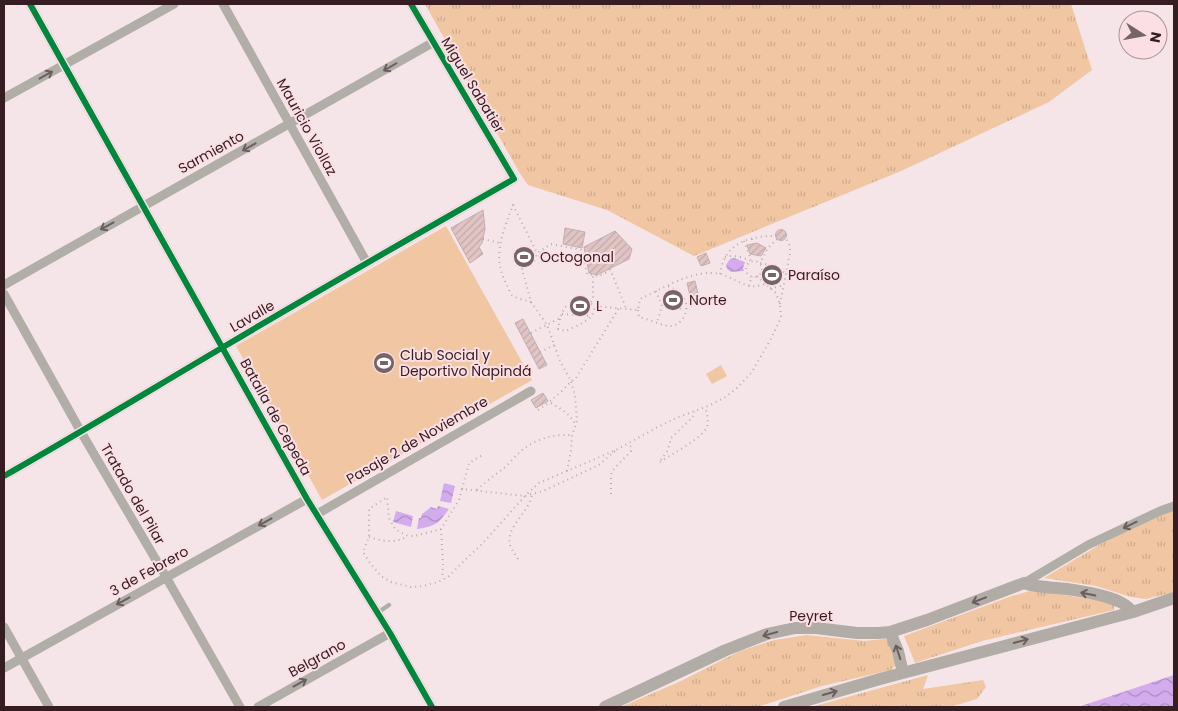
<svg xmlns="http://www.w3.org/2000/svg" width="1178" height="711" font-family="Poppins,sans-serif">
<style>
.grass{fill:url(#grass-tufts)}
.pitch{fill:#f0c6a3}
.water{fill:url(#water-waves)}
.building{fill:url(#building-hatch);stroke:#c2afaf}
.lines{fill:none;stroke-linecap:round;stroke-linejoin:round}
.path{stroke:#b4aeab;stroke-width:2;stroke-dasharray:1 4;stroke-linecap:butt}
.lane{stroke:#b0aea7;stroke-width:4.5}
.street{stroke:#b0aea7;stroke-width:9}
.secondary{stroke:#b1aca5;stroke-width:12}
.cycleway-casing{stroke:#fbdfe4;stroke-width:9}
.cycleway{stroke:#00873e;stroke-width:6}
.oneway{stroke:#6c5e5e}
.oneway2{stroke:#6d5d5d}
.labels{text-anchor:middle;dominant-baseline:central;stroke-width:4;stroke-linejoin:round;paint-order:stroke}
.street-label{font-size:14px;fill:#351d22;stroke:#fbdfe4}
.poi-label{font-size:14px;fill:#351d22;stroke:#fbdfe4;text-anchor:start}
</style>
<defs>
<pattern id="grass-tufts" width="24" height="20" patternUnits="userSpaceOnUse" patternTransform="scale(1.25)"><rect width="24" height="20" fill="#f0c6a3"/><path d="M3 7l-1-3M5 7V3M7 7l1-3M15 17l-1-3M17 17v-4M19 17l1-3" fill="none" stroke="#ceaa8c"/></pattern>
<pattern id="water-waves" width="16" height="10" patternUnits="userSpaceOnUse" patternTransform="scale(1.25)"><rect width="16" height="10" fill="#d2aced"/><path d="M0 5q4-4 8 0t8 0" fill="none" stroke="#ab8bc0"/></pattern>
<pattern id="building-hatch" width="6" height="6" patternUnits="userSpaceOnUse" patternTransform="scale(1.25)"><rect width="6" height="6" fill="#e1c5c4"/><path d="M-1 1l2-2M0 6l6-6M5 7l2-2" fill="none" stroke="#c2a9a8"/></pattern>
</defs>
<rect width="100%" height="100%" fill="#f5e5e8"/>
<!-- grass -->
<path class="grass" d="M425 4H1071L1092 70 1049 102 901 171 694 256 607 210 528 185 519 172Z
M1174 509V592L1146 599 1131 597 1096 586 1044 578 1101 544 1160 514Z
M1033 590 1114 603V610L982 641 915 663 904 636 1009 597Z
M807 635 864 641 885 639 891 641 896 656 895 666 891 670 822 686 757 707H621L681 681 740 651 774 640Z
M928 675 923 689 983 680 986 687 977 699 950 707H811Z"/>
<!-- pitch -->
<path class="pitch" d="M446 226 532 380 322 500 236 346Z
M721 365 727 376 712 384 706 374Z"/>
<!-- water -->
<path class="water" d="M734 258 745 262 743 268 744 271 731 272 727 269 726 265 730 259Z
M766 267 779 271 780 273 781 279 775 284 771 283 762 276 764 273Z
M668 293C676 295 683 300 681 310L665 306Z
M444 483 455 486 451 503 440 501Z
M438 506 449 509C438 524 436 526 417 529L419 518H421L422 514 431 507 437 509Z
M396 511 413 516 411 527 393 522Z
M1174 675V707H1078Z"/>
<!-- building -->
<path class="building" d="M483 210 485 229 482 243 479 247 483 254 470 263 451 228Z
M565 228 585 232 582 248 563 244Z
M775.5 235a5.5 5.5 0 1 1 11 0a5.5 5.5 0 1 1-11 0Z
M615 231 632 249 629 259 597 275 589 273 584 247Z
M757 243 766 248 761 256 750 254 747 245Z
M706 253 710 263 701 266 697 257Z
M695 281 700 302 692 304 687 283Z
M523 319 547 365 539 369 515 323Z
M543 393 548 401 536 408 531 400Z"/>
<g class="lines">
<!-- path -->
<path class="path" d="M483 239 500 243
M752 239 754 244
M777 239 768 248 760 263C770 265 780 266 786 275
M744 241 751 260
M725 257C733 254 744 258 752 261
M746 269a8 8 0 1 1 16 0a8 8 0 1 1-16 0Z
M610 269 626 308
M720 274C721 269 722 263 725 258 734 240 756 236 775 236
M757 276 766 284
M749 286 752 276
M770 288H773L784 285
M656 291 662 306 657 322
M531 302C525 300 517 299 512 295 510 293 508 288 507 285 491 257 503 232 513 205L537 253
M591 302 593 298V275
M780 304 790 253V246L786 238
M638 310 639 317C648 319 660 325 669 326 681 327 690 311 685 301 682 293 674 289 668 286
M562 314 592 316
M560 319 558 329 566 331C577 325 596 320 594 306
M531 333 560 318 565 307 584 298 594 306 638 310 640 299C664 288 694 268 721 274 731 277 740 284 750 286 756 287 761 285 766 284L776 293 780 305 781 317 772 337 752 372 736 389 724 398 708 406 676 418 656 428 616 450 539 483 525 496 482 544 465 560 448 577 438 582 423 586 411 587 391 582 381 576 370 563 363 552 369 537V509L387 497 389 518 395 529 408 536H414L441 529 459 500 462 489 525 496 543 491 599 465 616 450
M540 352 554 345
M551 403C561 409 571 414 576 426
M538 410C548 404 555 397 564 389 568 385 571 381 576 378L619 308
M661 460 668 450 671 438 692 418 695 412
M660 462C670 455 703 438 707 427 709 420 707 414 705 407
M567 471 571 451 572 435 577 421 575 396 571 381 560 361 547 325 531 302 522 269 535 260 537 253 551 244 582 250 587 274 599 276 610 271
M462 489 469 463 484 454
M477 490C485 482 495 475 504 468 510 463 515 456 521 451 535 439 553 434 572 435
M611 494V475L612 471 631 451 630 442
M441 529 443 564 442 579
M369 537C381 541 397 544 407 536
M518 559C515 554 512 550 510 545 505 527 530 512 532 494"/>
<!-- lane -->
<path class="lane" d="M377 613 389 605"/>
<!-- street -->
<path class="street" d="M30 4 307 499 390 633 432 707
M223 4 367 263
M4 98 174 4
M4 285 432 43
M4 294 81 432 166 577 240 707
M4 476C78 434 152 389 225 346 321 289 417 234 514 179L411 4
M317 514 531 391
M1024 583 1088 545 1160 511 1174 506
M4 627 49 707
M4 668 307 499
M258 707 390 633"/>
<!-- secondary -->
<path class="secondary" d="M890 632 898 651 903 673
M605 707 726 650 767 634 795 628H816L857 633H878L890 632 927 620 1024 583C1038 588 1052 587 1067 589 1081 591 1108 596 1120 602 1125 604 1129 608 1133 612
M784 707 880 679 1133 612 1174 598"/>
<!-- cycleway casing -->
<g class="cycleway-casing">
<path id="cycleway" d="M30 4 307 499 390 633 432 707
M4 476C78 434 152 389 225 346 321 289 417 234 514 179L411 4"/>
</g>
<!-- cycleway -->
<use href="#cycleway" class="cycleway"/>
</g>
<!-- one-way arrows -->
<defs><path id="oneway-shaft" d="M-6 0H5M1.5-3L5.5 0L1.5 3" fill="none" stroke-width="1.6" stroke-linecap="round" stroke-linejoin="round" transform="scale(1.25)"/></defs>
<g class="oneway">
<use href="#oneway-shaft" transform="translate(390 67) rotate(150)"/>
<use href="#oneway-shaft" transform="translate(46 75) rotate(-29)"/>
<use href="#oneway-shaft" transform="translate(249 147) rotate(151)"/>
<use href="#oneway-shaft" transform="translate(107 226) rotate(151)"/>
<use href="#oneway-shaft" transform="translate(265 522) rotate(151)"/>
<use href="#oneway-shaft" transform="translate(1130 525) rotate(154)"/>
<use href="#oneway-shaft" transform="translate(123 601) rotate(151)"/>
<use href="#oneway-shaft" transform="translate(300 683) rotate(-29)"/>
</g>
<g class="oneway2">
<use href="#oneway-shaft" transform="translate(1088 594) rotate(-168)"/>
<use href="#oneway-shaft" transform="translate(979 600) rotate(159)"/>
<use href="#oneway-shaft" transform="translate(770 634) rotate(165)"/>
<use href="#oneway-shaft" transform="translate(1021 641) rotate(-15)"/>
<use href="#oneway-shaft" transform="translate(898 652) rotate(-108)"/>
<use href="#oneway-shaft" transform="translate(830 693) rotate(-16)"/>
</g>
<!-- icons -->
<defs>
<g id="stadium-disc" transform="scale(1.125)"><circle r="9.5" fill="#786367" stroke="#fbdfe4"/><path d="M0-5a6.5 5 0 1 0 0 10a6.5 5 0 1 0 0-10ZM-3.5-1.8h7v3.6h-7Z" fill="#fff"/></g>
</defs>
<g fill-rule="evenodd">
<use href="#stadium-disc" x="524" y="257"/>
<use href="#stadium-disc" x="772" y="275"/>
<use href="#stadium-disc" x="673" y="300"/>
<use href="#stadium-disc" x="580" y="306"/>
<use href="#stadium-disc" x="384" y="363"/>
</g>
<g class="labels">
<!-- street labels -->
<g class="street-label">
<text transform="translate(473 85) rotate(59)">Miguel Sabatier</text>
<text transform="translate(307 127) rotate(61)">Mauricio Viollaz</text>
<text transform="translate(211 152) rotate(-29)">Sarmiento</text>
<text transform="translate(252 316) rotate(-30)">Lavalle</text>
<text transform="translate(276 417) rotate(61)">Batalla de Cepeda</text>
<text transform="translate(417 440) rotate(-30)">Pasaje 2 de Noviembre</text>
<text transform="translate(133 494) rotate(60)">Tratado del Pilar</text>
<text transform="translate(149 571) rotate(-29)">3 de Febrero</text>
<text x="811" y="616">Peyret</text>
<text transform="translate(317 658) rotate(-29)">Belgrano</text>
</g>
<!-- poi labels -->
<g class="poi-label">
<text x="540" y="257">Octogonal</text>
<text x="788" y="275">Paraíso</text>
<text x="689" y="300">Norte</text>
<text x="596" y="306">L</text>
<text x="400" y="355">Club Social y<tspan x="400" dy="16">Deportivo Ñapindá</tspan></text>
</g>
</g>
<!-- border -->
<rect width="1178" height="711" fill="none" stroke="#351d22" stroke-width="10"/>
<!-- north arrow -->
<g transform="translate(1143 35) rotate(101)"><circle r="24" fill="#fbdfe4" stroke="#ac9196"/>
<path d="M0-4L9 19L0 12L-9 19Z" fill="#786367"/>
<text y="-8" font-size="14" font-weight="bold" text-anchor="middle" fill="#351d22">N</text>
</g>
</svg>
